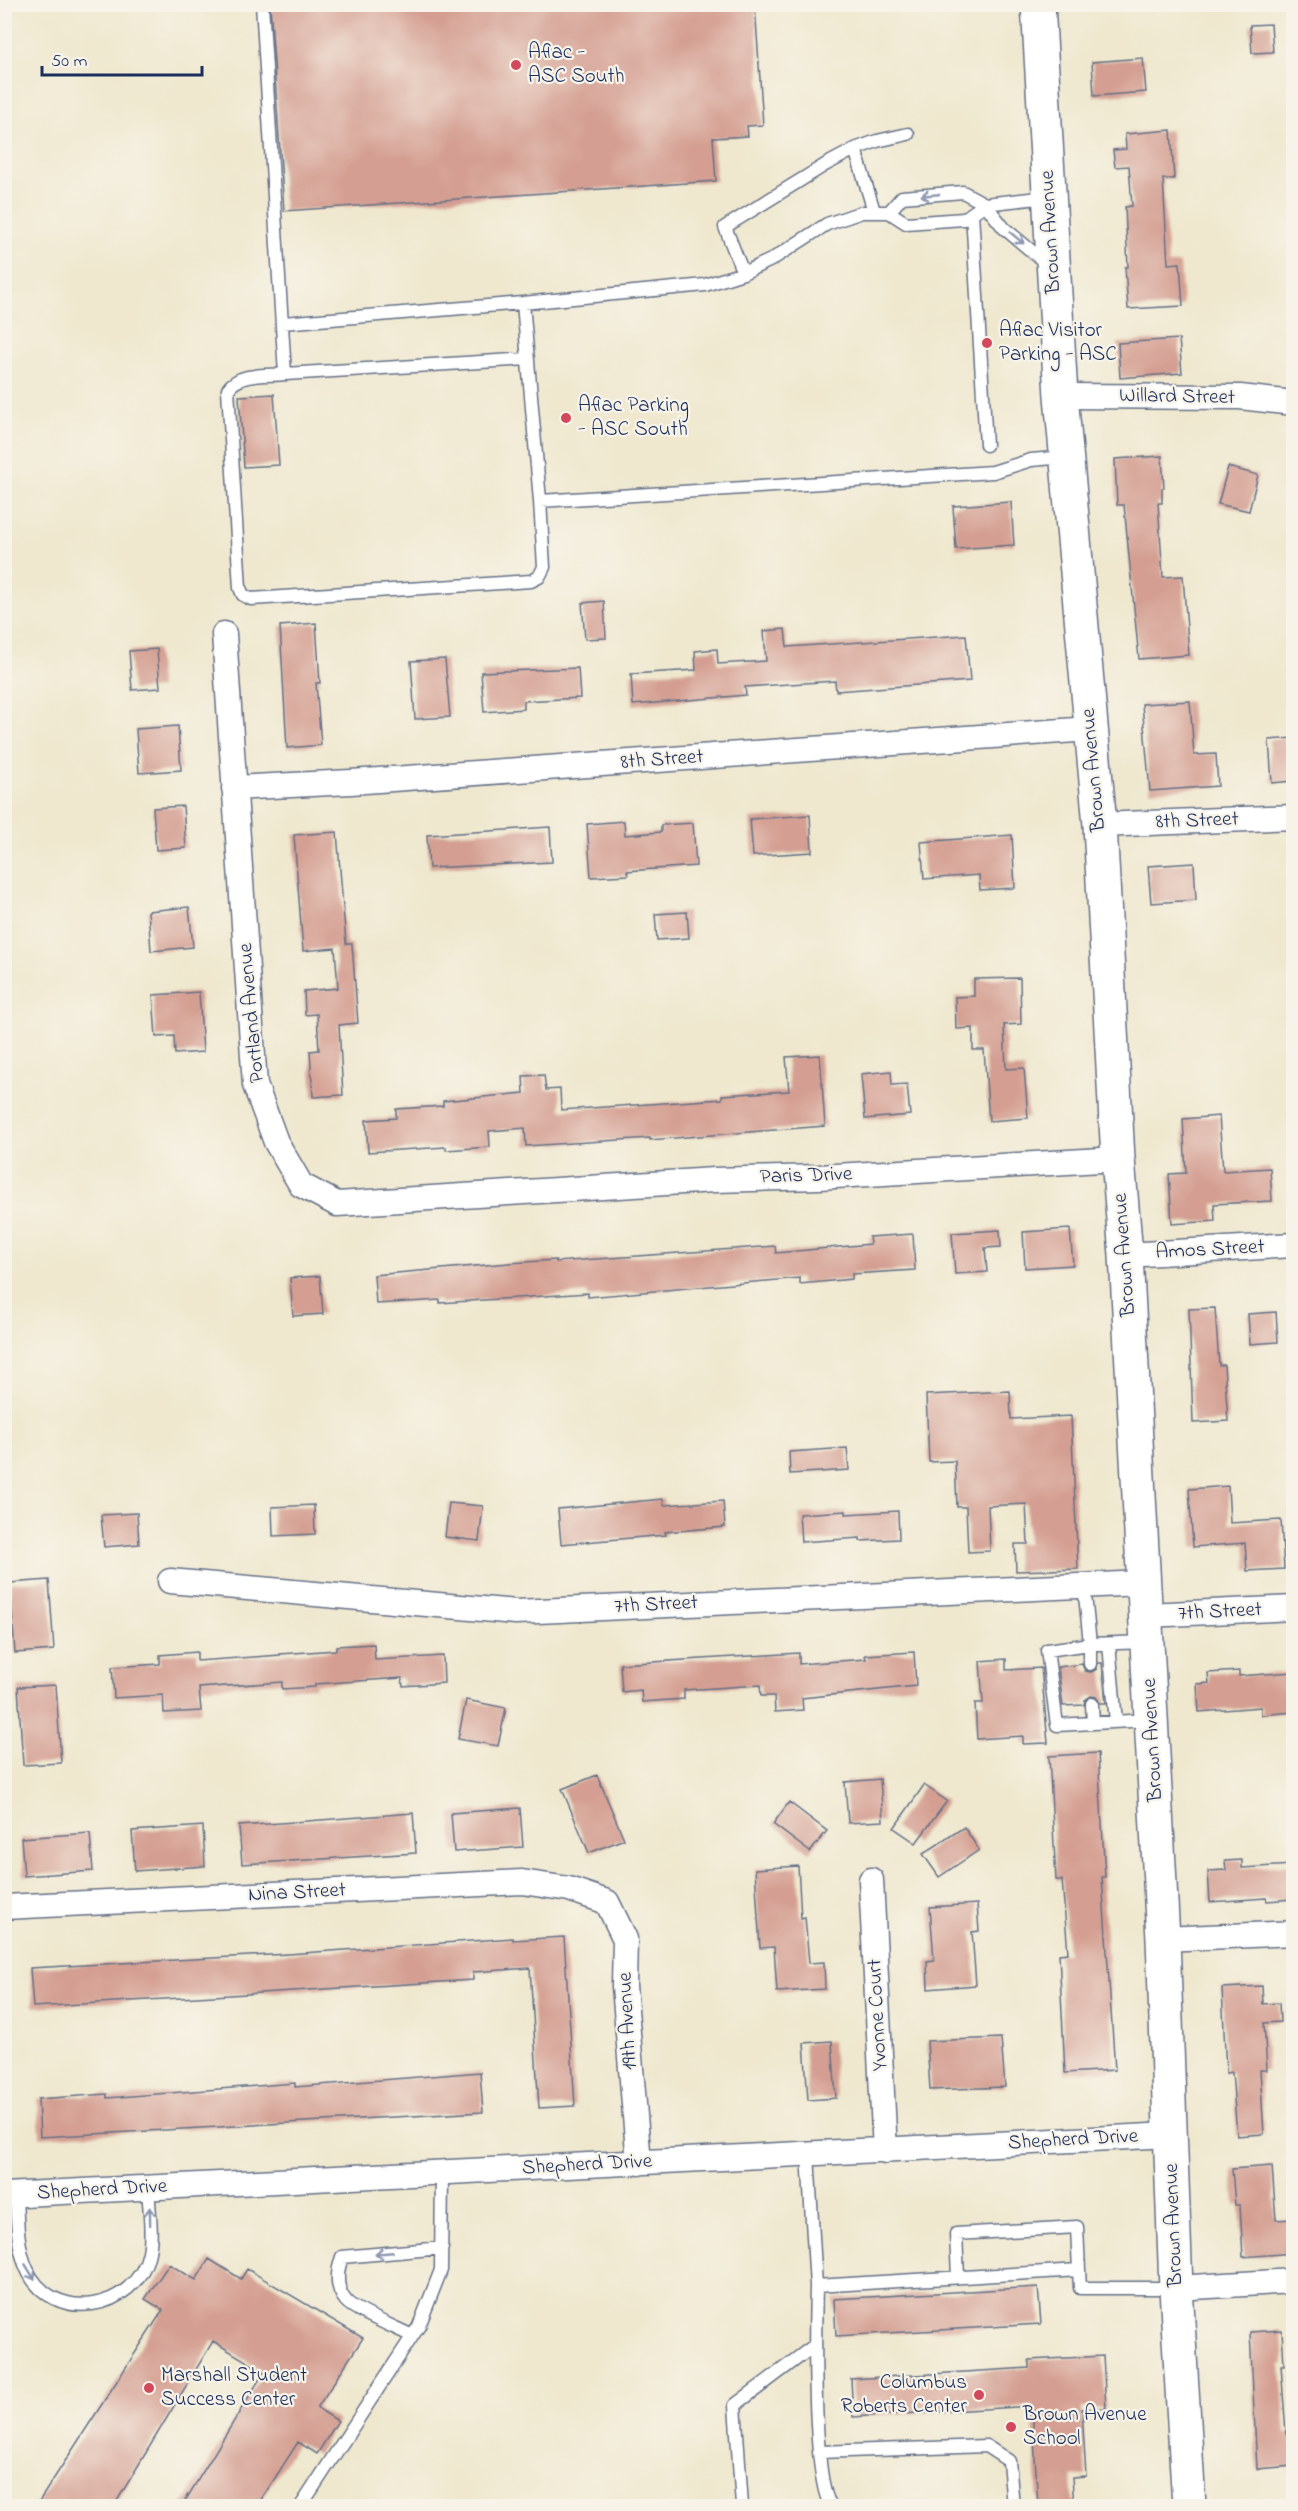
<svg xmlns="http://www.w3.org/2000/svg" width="1298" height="2511" font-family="'Indie Flower',sans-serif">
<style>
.building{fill:#d49f92}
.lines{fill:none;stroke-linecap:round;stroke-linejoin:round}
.lane-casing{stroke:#657086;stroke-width:15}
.street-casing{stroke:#657086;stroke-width:27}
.secondary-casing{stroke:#657086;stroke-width:36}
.lane{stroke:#fff;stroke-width:12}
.street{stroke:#fff;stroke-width:24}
.secondary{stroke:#fff;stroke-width:33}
.oneway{stroke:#8d97ae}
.poi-dot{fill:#d1495b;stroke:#f7f3e8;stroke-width:2}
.labels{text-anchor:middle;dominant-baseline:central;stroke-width:4.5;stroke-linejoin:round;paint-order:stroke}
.poi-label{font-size:21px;fill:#1b2f5e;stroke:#f7f3e8;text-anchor:start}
.street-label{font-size:21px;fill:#1b2f5e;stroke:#f7f3e8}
</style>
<rect width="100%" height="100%" fill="#f7f3e8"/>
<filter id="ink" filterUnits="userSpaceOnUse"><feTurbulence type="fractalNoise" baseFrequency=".0167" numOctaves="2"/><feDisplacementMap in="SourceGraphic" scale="12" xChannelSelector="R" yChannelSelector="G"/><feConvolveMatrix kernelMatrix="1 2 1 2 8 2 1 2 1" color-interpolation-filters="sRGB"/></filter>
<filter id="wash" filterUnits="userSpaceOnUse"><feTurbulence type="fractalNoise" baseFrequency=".008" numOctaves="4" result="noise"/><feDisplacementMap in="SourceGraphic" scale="24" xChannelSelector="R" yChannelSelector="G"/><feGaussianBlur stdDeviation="1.35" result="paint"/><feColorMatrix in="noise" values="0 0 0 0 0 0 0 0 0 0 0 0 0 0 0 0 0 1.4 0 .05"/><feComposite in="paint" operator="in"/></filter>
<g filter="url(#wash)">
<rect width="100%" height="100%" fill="#efe8cf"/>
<g id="blocks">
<!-- building -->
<path class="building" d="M270 4H755L763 125 747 126 748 136 713 138 716 181 284 211Z
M1271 24 1273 52 1252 53 1250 25Z
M1143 58 1146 92 1094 96 1092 62Z
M1171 130 1174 179H1163L1168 264 1180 263 1183 306 1128 309 1125 267H1128L1125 207 1132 206 1129 166 1115 167 1113 150 1126 149 1125 134Z
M1179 339 1182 373 1120 378 1118 343Z
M274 394 279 465 244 467 239 396Z
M1162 456 1164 488H1162V503H1158L1163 577 1183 576 1189 655 1139 659 1124 505H1117L1115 459Z
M1228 467 1258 475 1249 511 1218 504Z
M1011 502 1014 545 956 549 953 506Z
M604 601 606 638 585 639 582 603Z
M316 623 320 683H316L321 745 287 748 280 626Z
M785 629 787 647 966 635 970 681 836 691 835 681 745 687 746 695 633 705 631 674 696 670 695 651 717 649 718 664 766 661 764 631Z
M157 649 160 688 132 690 129 651Z
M445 659 450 717 415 719 411 661Z
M578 668 580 698 524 701V709L484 712 481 672Z
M1190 701 1194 755 1216 754 1218 786 1150 791 1142 704Z
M178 726 181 770 139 773 136 729Z
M1293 738V781L1272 783 1269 740Z
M183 806 186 848 156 850 153 808Z
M810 815 812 852 753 856 750 819Z
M624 821 625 835 661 832V825L693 823 696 866 627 871 628 875 591 877 587 824Z
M550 827 552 862 429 868 427 835Z
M337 832 346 944H352L358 1023 339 1025 343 1095 313 1097 310 1051 319 1050 317 1014 305 1015 304 991 338 988 335 948 303 951 294 835Z
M1012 835 1015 888 980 890 979 875 924 879 921 842Z
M1194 863 1196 900 1151 903 1148 866Z
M189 907 193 947 151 951 148 911Z
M687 912 689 938 657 940 655 914Z
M1020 978 1021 1024 1004 1025 1006 1069 1024 1068 1028 1118 989 1121 984 1050H973V1028L956 1029 955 997 974 996V979Z
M199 992 203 1052 175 1054 174 1036 156 1037 153 995Z
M820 1055 825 1126 650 1140V1138L526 1146 525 1128 489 1131 490 1147 446 1150V1147L368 1152 366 1120 396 1118V1109L443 1106V1101L524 1093 523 1076 544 1075 546 1090 560 1089 561 1110 722 1099V1095L789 1091 786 1057Z
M891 1071 892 1085 907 1084 910 1115 865 1119 861 1074Z
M1219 1116 1223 1171 1270 1168 1272 1201 1214 1204 1215 1221 1172 1224 1169 1174 1186 1173 1183 1119Z
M1070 1229 1073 1265 1025 1268 1023 1232Z
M1000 1230 1001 1247 985 1248 987 1272 955 1274 952 1233Z
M913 1234 915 1270 852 1274V1279L800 1284V1278L588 1297V1293L440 1303V1300L376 1304 374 1275 509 1263 556 1260V1262L775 1246 776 1253 870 1244 869 1237Z
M320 1276 323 1314 293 1316 290 1278Z
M1215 1308 1219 1365H1224L1228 1421 1193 1423 1189 1309Z
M1276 1312 1278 1342 1250 1344 1248 1314Z
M1010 1391 1011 1419 1071 1416 1078 1569 1016 1571 1015 1544H1028L1026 1504 988 1506 990 1551 968 1552 966 1507H957L955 1461 929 1462 926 1395Z
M847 1448 849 1470 790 1474 789 1452Z
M1228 1486 1230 1523 1281 1520 1284 1569 1247 1571 1245 1543 1193 1547 1189 1489Z
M663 1499 664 1505 723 1501 725 1527 665 1532 666 1535 561 1544 558 1509Z
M449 1503 483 1506 479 1541 445 1537Z
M314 1505 315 1534 273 1536 272 1507Z
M846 1511V1514L898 1511 899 1539 860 1541V1538L801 1542 799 1514Z
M137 1513 139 1544 104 1547 101 1515Z
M49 1580 54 1650 15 1653 10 1583Z
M374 1644 375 1660 443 1656 444 1683 403 1686 402 1678 315 1684V1687L282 1689V1682L199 1688 201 1711 164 1713 163 1695 114 1698 112 1667 160 1664V1655L197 1652V1661L280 1655V1654L336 1650V1646Z
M914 1652 916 1686 802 1698 803 1710 775 1712 774 1696H761L760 1685 684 1690V1699L642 1702 641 1690 622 1692 620 1664 799 1653V1664L866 1659 865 1655Z
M1006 1659V1670L1041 1668 1048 1743 1023 1744V1736L977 1739 975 1703H983L980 1661Z
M1098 1663H1102L1106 1703H1100L1096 1697 1091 1696 1085 1700 1084 1705 1063 1706 1058 1667 1082 1664 1085 1671 1091 1672 1097 1669Z
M1239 1671V1676L1293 1672V1712L1261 1715V1707L1199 1712 1197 1684 1209 1683 1208 1673Z
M56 1685 61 1763 23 1765 18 1687Z
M466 1700 506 1708 498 1746 458 1739Z
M1098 1753 1105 1877H1102L1115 2070 1065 2073 1059 1954 1068 1953 1062 1880H1056L1049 1756Z
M597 1775 624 1839 589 1853 562 1789Z
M880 1779 883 1821 848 1823 845 1782Z
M924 1785 947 1801 916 1843 894 1828Z
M789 1802 827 1831 810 1852 773 1824Z
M520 1808 523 1847 454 1852 451 1813Z
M413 1813 416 1853 242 1864 239 1826Z
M203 1826 205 1866 135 1871 132 1831Z
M964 1827 979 1850 939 1877 923 1854Z
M90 1833 93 1871 24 1876 21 1838Z
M1242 1860V1868L1293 1865V1899L1267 1901 1266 1898 1210 1902 1208 1871 1226 1870 1225 1861Z
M798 1866 801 1918 805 1917 809 1963 824 1962 825 1989 777 1992 774 1947 760 1948 755 1869Z
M977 1904 979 1931 972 1932 976 1985 928 1989 927 1961 934 1960 930 1907Z
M564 1937 575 2106 539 2108 530 1968 473 1972V1980L33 2007 30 1968 288 1954 513 1938V1940Z
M1262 1986 1263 2004 1279 2003 1280 2022 1264 2023 1267 2070H1260L1264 2134 1237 2136 1232 2072 1226 2073 1222 1988Z
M1001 2038 1005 2087 930 2090 927 2041Z
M832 2041 836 2098 808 2100 804 2043Z
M480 2072 483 2112 40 2137 38 2099 107 2094V2098L295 2083V2087Z
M1272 2166 1276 2220 1293 2219V2253L1243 2257 1240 2205H1235L1232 2169Z
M209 2259 241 2279 247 2269 363 2338 317 2408 338 2421 317 2454 298 2442 257 2506H182L264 2372 213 2341 114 2506H36L163 2310 145 2299 169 2264 196 2280Z
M1038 2287 1041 2324 836 2336 834 2299Z
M1282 2330 1284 2365H1281L1286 2434 1293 2433V2466L1257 2469 1250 2332Z
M1103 2356 1106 2408 1082 2409 1086 2476 1072 2477 1074 2506H1038L1032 2406 853 2417 851 2379 1029 2368V2360Z"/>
</g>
</g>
<g filter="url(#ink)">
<use href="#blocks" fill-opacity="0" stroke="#657086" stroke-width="1.5"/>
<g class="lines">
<!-- lane casing -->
<g class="lane-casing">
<path id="lane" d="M262 4 285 374C267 376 240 372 228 389L240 588 243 595 251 599 531 581 539 577 544 567 540 501 993 472 1031 460 1065 457
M874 211 855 149 877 141 908 134
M972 213 986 445
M1047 264 1004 228 985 204 963 192 902 197 889 212 906 223 964 219 985 204 1048 197
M743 273 725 227 825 165 855 149
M523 303 540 501
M283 323 523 303 705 285 743 273 771 260 827 224 862 212H889
M285 374 528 359
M1084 1585 1090 1644 1047 1650 1057 1725 1149 1720
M1109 1644 1116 1722
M1090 1664V1644L1147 1642
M1092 1704 1093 1723
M808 2155 816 2286 1079 2270 1077 2227 956 2234 958 2277
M16 2195C17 2218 17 2245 26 2267 50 2326 137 2312 149 2252 153 2232 149 2208 148 2188
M1079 2270 1080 2288H1175
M816 2286C815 2326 812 2479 831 2506
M412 2336C399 2329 353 2310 346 2301 335 2288 337 2271 342 2257L442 2248
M820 2452 986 2446 1009 2461 1013 2506
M301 2506 419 2326 441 2270 442 2172
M742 2506 735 2405 815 2345"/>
</g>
<!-- street casing -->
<g class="street-casing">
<path id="street" d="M1061 396 1240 397 1294 403
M224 634 255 1085 276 1142 301 1185 337 1204 714 1180 819 1177 1118 1159
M234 788 351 782 1090 729
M1100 825 1294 817
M1126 1255 1294 1245
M170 1581 516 1612 1142 1583
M1147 1615 1294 1608
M871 1880 885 2151
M4 1907 522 1882 569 1889 607 1902 625 1939 624 1986 639 2163
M1163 1939 1294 1933
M4 2195 1170 2135
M1176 2288 1294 2281"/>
</g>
<!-- secondary casing -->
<g class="secondary-casing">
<path id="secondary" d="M1038 4 1061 396 1100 825 1118 1159 1126 1255 1163 1939 1176 2288 1189 2506"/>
</g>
<!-- lane -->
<use href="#lane" class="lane"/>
<!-- street -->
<use href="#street" class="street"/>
<!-- secondary -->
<use href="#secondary" class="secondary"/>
</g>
<!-- one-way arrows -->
<defs><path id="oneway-shaft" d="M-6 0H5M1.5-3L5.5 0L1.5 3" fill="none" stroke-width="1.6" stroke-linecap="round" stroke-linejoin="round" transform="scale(1.5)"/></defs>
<g class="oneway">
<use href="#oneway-shaft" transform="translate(930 195) rotate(175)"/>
<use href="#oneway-shaft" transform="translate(1017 238) rotate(40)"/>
<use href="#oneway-shaft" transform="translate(150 2216) rotate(-91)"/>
<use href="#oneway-shaft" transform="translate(384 2253) rotate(175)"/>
<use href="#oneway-shaft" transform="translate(30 2272) rotate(59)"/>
</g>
</g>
<!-- markers -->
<g class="poi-dot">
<circle cx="516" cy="65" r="6"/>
<circle cx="987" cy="343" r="6"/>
<circle cx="566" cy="418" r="6"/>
<circle cx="149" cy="2388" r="6"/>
<circle cx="979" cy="2395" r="6"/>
<circle cx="1011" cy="2427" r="6"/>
</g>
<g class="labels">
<!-- poi labels -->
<g class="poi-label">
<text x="528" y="53">Aflac -<tspan x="528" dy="24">ASC South</tspan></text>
<text x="999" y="331">Aflac Visitor<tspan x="999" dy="24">Parking - ASC</tspan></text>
<text x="578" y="406">Aflac Parking<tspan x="578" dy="24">- ASC South</tspan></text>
<text x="161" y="2376">Marshall Student<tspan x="161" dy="24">Success Center</tspan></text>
<text x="967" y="2383" text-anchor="end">Columbus<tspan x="967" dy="24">Roberts Center</tspan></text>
<text x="1023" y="2415">Brown Avenue<tspan x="1023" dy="24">School</tspan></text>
</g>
<!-- street labels -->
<g class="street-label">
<text transform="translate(1051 232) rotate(-93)">Brown Avenue</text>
<text transform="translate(1177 397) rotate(1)">Willard Street</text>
<text transform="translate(662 760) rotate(-4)">8th Street</text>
<text transform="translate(1094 770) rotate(-95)">Brown Avenue</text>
<text transform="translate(1197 821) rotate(-2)">8th Street</text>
<text transform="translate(252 1013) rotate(-95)">Portland Avenue</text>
<text transform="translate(806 1176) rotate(-2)">Paris Drive</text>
<text transform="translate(1210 1250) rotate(-3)">Amos Street</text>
<text transform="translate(1125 1255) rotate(-94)">Brown Avenue</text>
<text transform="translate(656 1605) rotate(-3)">7th Street</text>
<text transform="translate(1220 1612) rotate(-3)">7th Street</text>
<text transform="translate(1153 1740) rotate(-93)">Brown Avenue</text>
<text transform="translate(297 1893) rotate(-3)">Nina Street</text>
<text transform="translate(878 2015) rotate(-93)">Yvonne Court</text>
<text transform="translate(628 2021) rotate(-93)">19th Avenue</text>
<text transform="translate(1073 2140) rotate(-3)">Shepherd Drive</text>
<text transform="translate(587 2165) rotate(-3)">Shepherd Drive</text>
<text transform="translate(102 2190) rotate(-3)">Shepherd Drive</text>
<text transform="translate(1174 2225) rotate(-92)">Brown Avenue</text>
</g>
</g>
<!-- margin -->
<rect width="1298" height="2511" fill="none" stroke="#f7f3e8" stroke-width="24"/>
<!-- scale -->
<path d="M42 66v9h160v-9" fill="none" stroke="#1b2f5e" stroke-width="3"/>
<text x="51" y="66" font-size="18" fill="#1b2f5e" stroke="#f7f3e8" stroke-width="4.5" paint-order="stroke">50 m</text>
</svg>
